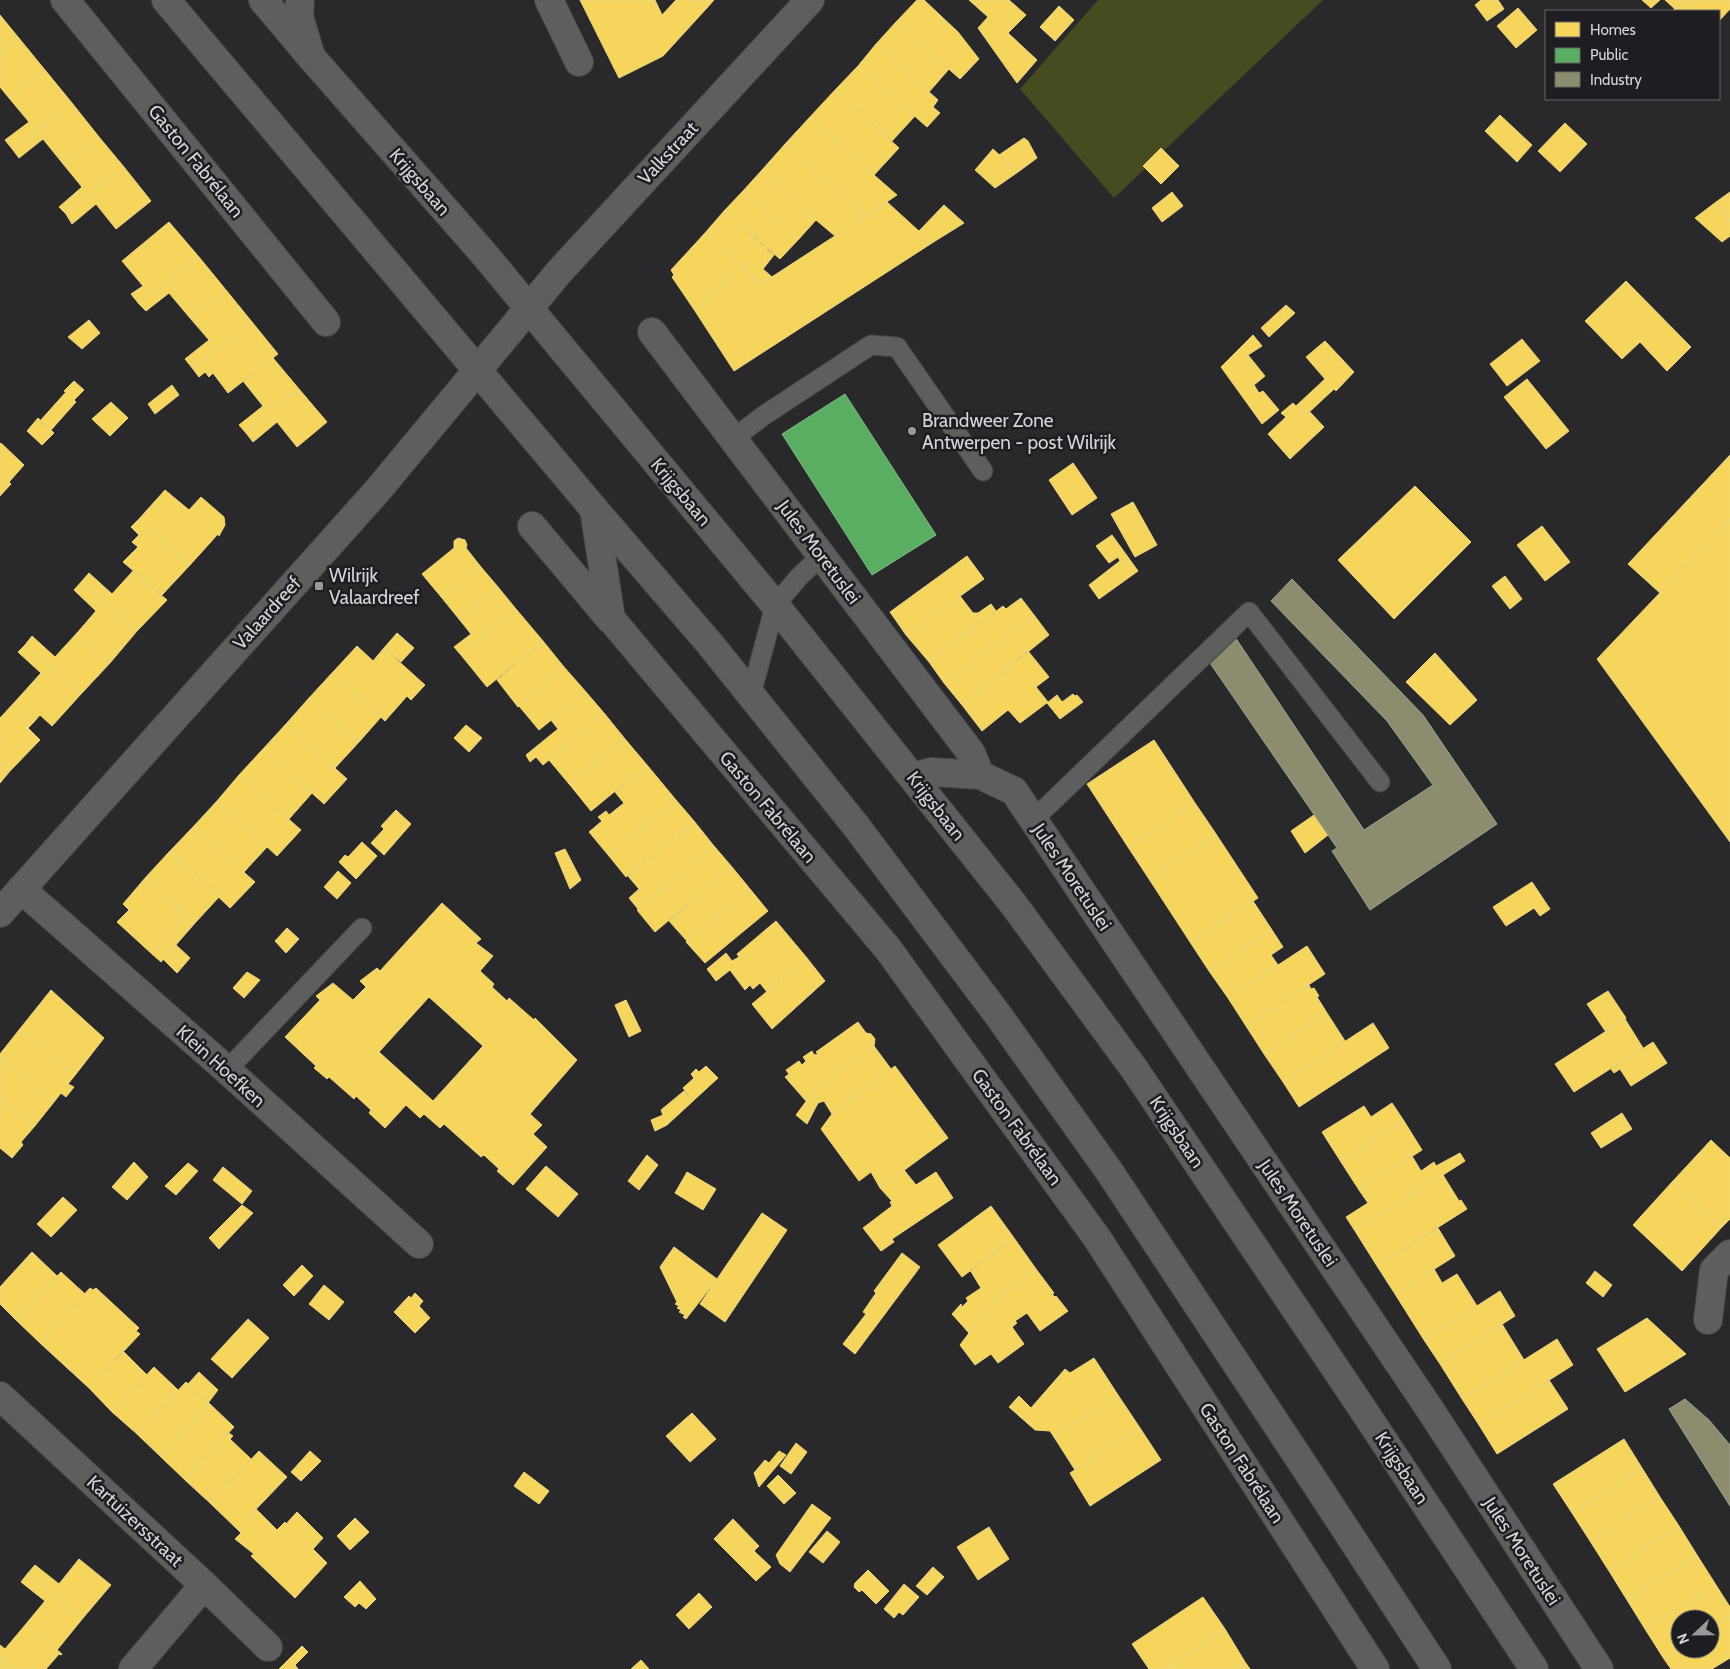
<svg xmlns="http://www.w3.org/2000/svg" width="1730" height="1669" font-family="Cabin,sans-serif">
<style>
.green{fill:#464c1f}
.homes{fill:#f6d55c;stroke:#ecd581;fill-rule:evenodd}
.public{fill:#5aae61;stroke:#7fba85}
.industry{fill:#8c8c6e;stroke:#a2a28e}
.lines{fill:none;stroke-linecap:round;stroke-linejoin:round}
.service-casing{stroke:#454547;stroke-width:21}
.minor-casing{stroke:#454547;stroke-width:30}
.tertiary-casing{stroke:#454547;stroke-width:30}
.secondary-casing{stroke:#454547;stroke-width:30}
.service{stroke:#5e5e5f;stroke-width:19}
.minor{stroke:#5e5e5f;stroke-width:28}
.tertiary{stroke:#5e5e5f;stroke-width:28}
.secondary{stroke:#5e5e5f;stroke-width:28}
.poi-dot{fill:#99999b;stroke:#1e1e22;stroke-width:2}
.labels{text-anchor:middle;dominant-baseline:central;stroke-width:5;stroke-linejoin:round;paint-order:stroke}
.street-label{font-size:19px;fill:#d5d5d8;stroke:#1e1e22}
.poi-label{font-size:19px;fill:#d5d5d8;stroke:#1e1e22;text-anchor:start}
</style>
<rect width="100%" height="100%" fill="#29292b"/>
<!-- green -->
<path class="green" d="M1098 0H1323L1114 198 1020 89Z"/>
<!-- homes -->
<path class="homes" d="M580 0H655L662 15 676 0H696L706 9 663 56 619 78Z
M696 0H714L706 9Z
M917 0H924L958 32 979 59 960 79 896 22Z
M969 0H1009L1026 15 1008 33 1037 60 1017 83 978 28 988 17Z
M1481 0H1498L1504 9 1487 21 1475 5Z
M1642 0H1660L1651 8Z
M1665 0H1683L1675 9Z
M1683 0H1730V9L1719 21V11H1672Z
M1059 6 1074 20 1055 41 1040 27Z
M1518 8 1537 30 1516 48 1497 26Z
M0 15 18 37 0 51Z
M896 22 949 69 929 92 876 44Z
M18 37 45 70 9 98 0 87V51Z
M876 44 938 100 933 107 940 113 927 127 858 66Z
M858 66 915 116 892 141 835 90Z
M45 70 72 103 13 150 5 140 29 122 9 98Z
M835 90 899 148 874 175 810 117Z
M72 103 99 137 64 165 43 139 19 158 13 150Z
M1500 115 1532 145 1517 162 1485 131Z
M810 117 874 175 897 195 866 216 786 143Z
M1565 123 1587 144 1560 172 1538 151Z
M99 137 124 167 66 214 59 207 82 187 64 165Z
M1024 138 1028 141 1037 158 1018 172 999 155Z
M786 143 866 216 835 236 816 220 762 170Z
M1161 148 1179 166 1161 184 1143 166Z
M993 149 1018 172 995 188 975 170Z
M124 167 151 201 116 229 96 204 72 224 66 214Z
M762 170 816 220 798 240 743 191Z
M743 191 798 240 780 259 724 211Z
M1172 192 1183 206 1162 222 1152 208Z
M1730 192V222L1716 202Z
M887 202 932 243 734 371 695 311 742 267 761 284Z
M1716 202 1730 222V236L1722 242 1695 218Z
M944 205 964 223 932 243 919 231Z
M724 211 774 255 763 269 772 277 761 284 705 233Z
M169 222 199 257 139 304 131 294 143 286 122 261Z
M705 233 742 267 695 311 672 277 674 275 671 270Z
M199 257 226 290 190 318 169 293 146 311 139 304Z
M1626 281 1691 347 1667 371 1640 342 1622 359 1585 321Z
M226 290 252 322 193 369 185 359 209 340 190 318Z
M1286 305 1295 313 1269 337 1261 328Z
M89 320 100 333 82 349 68 337Z
M252 322 278 354 228 393 213 373 209 377 205 372 199 377 193 369Z
M1253 335 1262 346 1248 355 1265 376 1254 385 1259 393 1263 391 1279 410 1262 424 1221 367Z
M1522 339 1540 361 1507 386 1490 364Z
M1325 341 1354 372 1336 391 1334 389 1305 416 1296 406 1325 379 1306 357Z
M273 358 299 389 246 433 239 425 263 406 243 381Z
M1527 379 1569 431 1546 449 1504 397Z
M74 381 84 390 74 400 76 402 51 430 40 421 66 392 64 391Z
M172 385 179 395 155 414 148 404Z
M299 389 327 422 297 447 277 422 253 442 246 433Z
M111 402 128 418 110 436 92 419Z
M1293 403 1305 416 1310 412 1324 427 1290 459 1268 434 1286 417 1281 413Z
M38 418 54 433 42 445 27 431Z
M1 443 24 465 9 482 11 484 0 496V444Z
M1730 455V519L1660 593 1628 564Z
M1073 463 1097 498 1072 515 1049 480Z
M1415 486 1471 542 1394 619 1338 560Z
M165 490 189 510 201 497 224 517 225 525 219 536 218 534 190 565 139 519Z
M1133 502 1157 545 1135 557 1111 514Z
M139 519 190 565 162 595 123 562 138 547 132 542 139 535 131 527Z
M1730 519V842L1597 659Z
M1542 526 1570 562 1545 581 1517 545Z
M1112 535 1138 571 1099 599 1089 585 1120 561 1118 557 1109 563 1096 546Z
M458 538 465 540 467 545 466 548 481 567 442 598 422 574 454 548V541Z
M967 556 984 579 906 635 890 612Z
M481 567 498 587 459 619 442 598Z
M133 571 167 600 137 631 82 581 89 573 112 594Z
M1505 576 1522 599 1510 609 1492 586Z
M82 581 137 631 110 663 77 633 96 611 74 590Z
M498 587 516 609 461 655 454 647 471 634 459 619Z
M960 596 973 613H978L991 604 996 611 929 662 906 635Z
M1021 598 1034 615 944 683 929 662 1003 606 1006 609Z
M516 609 543 641 487 687 461 655Z
M1034 615 1049 635 962 705 944 683Z
M77 633 110 663 81 694 25 645 32 636 55 657Z
M397 633 414 648 401 662 384 648Z
M543 641 564 667 518 707 497 680Z
M25 645 81 694 52 726 40 715 33 723 13 704 41 673 18 652Z
M357 646 373 661 384 648 425 685 411 700 407 696 385 721 333 672Z
M1028 651 1049 677 1036 687 1048 702 1020 723 1008 710 982 731 962 705Z
M1435 653 1477 700 1450 725 1406 682Z
M564 667 586 692 539 730 519 706Z
M333 672 381 717 359 742 309 698Z
M586 692 604 713 543 765 536 757 530 762 526 755 558 729 551 720Z
M1073 694 1075 696 1077 695 1083 702 1060 719 1047 703 1057 695 1062 702Z
M309 698 359 742 335 768 286 724Z
M13 704 33 723 28 728 40 740 10 771 0 762V718Z
M604 713 625 739 570 785 549 760Z
M286 724 347 779 324 804 263 749Z
M466 725 482 738 469 752 454 738Z
M625 739 647 765 591 811 570 785Z
M1154 740 1195 803 1128 847 1087 784Z
M263 749 312 793 289 819 239 775Z
M0 762 10 771 0 783Z
M647 765 676 800 609 856 589 832 602 821 598 817 606 811 609 815 624 803 615 792Z
M239 775 301 830 277 856 217 801Z
M676 800 694 821 626 877 609 856Z
M217 801 267 847 244 872 193 827Z
M1195 803 1216 834 1149 879 1128 847Z
M396 810 411 824 384 855 371 843 384 829 381 826Z
M1314 815 1328 835 1305 853 1291 831Z
M694 821 714 846 638 909 629 898 639 889 628 876Z
M193 827 255 882 230 908 170 851Z
M1216 834 1258 898 1190 942 1149 879Z
M362 842 377 856 356 879 339 862 345 855 348 857Z
M714 846 732 867 655 932 637 910Z
M565 849 581 880 570 889 555 853Z
M170 851 219 897 195 923 146 877Z
M732 867 750 889 687 941 669 921Z
M338 871 351 883 337 899 324 887Z
M146 877 186 915 152 954 117 922 129 910 123 904Z
M1532 882 1550 909 1540 916 1534 908 1506 926 1493 907Z
M750 889 768 911 705 963 686 942Z
M1253 901 1272 930 1209 971 1190 942Z
M442 903 481 939 476 943 493 956 480 971 494 984 492 987 507 1001 509 998 534 1020 535 1018 577 1060 530 1114 542 1125 533 1134 547 1147 513 1185 497 1171 499 1169 484 1155 481 1157 444 1124 440 1128 424 1114 420 1118 406 1105 385 1128 369 1113 371 1110 356 1096 354 1099 329 1077 327 1079 314 1068 316 1066 285 1037 320 1000 316 996 333 983 353 1000 366 987 360 981 377 968 380 971ZM429 997 483 1046 433 1101 379 1052Z
M186 915 195 923 161 962 152 954Z
M776 921 807 958 767 992 760 983 753 989 750 985 745 990 730 970 716 981 707 969 726 953 732 961 739 957 737 954Z
M287 928 299 939 286 953 275 941Z
M1272 930 1283 947 1271 955 1278 965 1228 998 1209 971Z
M176 945 190 958 177 973 163 959Z
M1307 946 1325 974 1246 1026 1228 998Z
M807 958 825 981 772 1029 752 1004Z
M247 972 260 980 244 998 233 988Z
M1309 985 1311 989 1314 988 1319 996 1317 997 1327 1013 1264 1054 1246 1026Z
M51 990 104 1038 76 1074 19 1030Z
M1608 991 1626 1018 1606 1032 1587 1004Z
M626 1000 641 1031 629 1037 615 1005Z
M1327 1013 1345 1041 1283 1082 1264 1054Z
M1625 1019 1643 1048 1574 1092 1555 1064Z
M858 1022 866 1033 871 1034 875 1039 874 1046 816 1088 806 1101 785 1077 789 1074 786 1070 799 1061 802 1065 806 1061 803 1057 812 1051 814 1055 818 1054 816 1052Z
M1373 1023 1389 1048 1299 1107 1283 1082Z
M19 1030 76 1074 68 1084 74 1087 66 1097 61 1093 54 1102 0 1059V1054Z
M1653 1042 1667 1063 1631 1086 1620 1069 1614 1073 1611 1069Z
M874 1046 891 1069 832 1114 824 1101 818 1103 807 1124 796 1115 816 1088Z
M0 1059 54 1102 34 1127 0 1100Z
M706 1066 718 1078 693 1101 683 1088 694 1078 691 1074 696 1069 699 1072Z
M895 1066 948 1138 880 1188 871 1172 859 1181 821 1129 832 1114Z
M684 1091 693 1101 667 1125 655 1131 651 1120 663 1115 661 1110Z
M0 1100 34 1127 21 1142 23 1145 12 1158 0 1148Z
M1392 1103 1404 1121 1341 1162 1322 1132 1364 1106 1371 1117Z
M1622 1113 1632 1129 1601 1148 1591 1133Z
M1404 1121 1422 1150 1359 1190 1341 1162Z
M1711 1140 1730 1158V1219L1722 1227 1673 1181Z
M1460 1153 1465 1161 1355 1231 1346 1217 1368 1203 1359 1190 1412 1156 1421 1171 1434 1162 1436 1166Z
M647 1155 658 1165 639 1190 628 1181Z
M134 1162 148 1177 127 1200 112 1187Z
M188 1163 198 1171 176 1195 165 1186Z
M546 1166 578 1194 558 1217 526 1189Z
M223 1167 252 1191 242 1204 213 1180Z
M904 1170 916 1185 936 1172 953 1198 892 1239 894 1242 881 1251 863 1228 892 1206 890 1202 892 1201 880 1188Z
M687 1172 716 1189 703 1210 675 1193Z
M1443 1175 1459 1201 1461 1200 1467 1209 1377 1266 1355 1231Z
M1673 1181 1722 1227 1682 1271 1633 1225Z
M63 1197 77 1210 51 1237 37 1224Z
M242 1205 253 1213 219 1249 209 1238Z
M991 1206 1014 1238 962 1277 938 1245Z
M762 1213 787 1230 725 1322 700 1304Z
M1438 1228 1455 1256 1395 1294 1377 1266Z
M1014 1238 1036 1269 993 1301 969 1333 952 1314 961 1304 962 1307 968 1301 966 1298 981 1288 970 1270Z
M674 1247 717 1279 686 1319 683 1317 685 1315 679 1312 681 1310 677 1308 679 1306 675 1304 677 1302 660 1267Z
M32 1252 57 1276 16 1320 0 1304V1287Z
M902 1253 920 1267 855 1354 843 1344 866 1314 863 1312 876 1293 874 1291Z
M302 1265 313 1276 294 1296 283 1285Z
M1036 1269 1054 1293 1052 1294 1055 1297 1056 1296 1068 1311 1040 1331 1027 1313 1015 1321 1017 1323 1012 1327 1024 1344 998 1363 991 1354 975 1365 960 1345 993 1301Z
M1434 1269 1442 1283 1457 1274 1477 1306 1424 1340 1395 1294Z
M1595 1271 1612 1285 1603 1297 1586 1283Z
M61 1272 85 1294 40 1343 16 1320Z
M324 1285 344 1302 329 1320 309 1304Z
M90 1288 93 1290 96 1288 139 1328 136 1331 140 1334 89 1388 40 1343Z
M1500 1291 1515 1316 1440 1364 1424 1340Z
M415 1293 423 1301 419 1306 430 1318 415 1333 394 1312 409 1296 411 1298Z
M1647 1318 1686 1354 1625 1392 1597 1349Z
M248 1319 269 1338 232 1378 211 1359Z
M1502 1324 1524 1360 1462 1399 1440 1364Z
M1557 1339 1573 1365 1479 1425 1462 1399Z
M123 1351 147 1375 112 1412 89 1388Z
M1094 1358 1118 1395 1054 1437 1050 1431 1035 1430 1009 1407 1019 1396 1031 1408 1065 1369 1070 1373Z
M154 1367 178 1390 137 1434 112 1412Z
M199 1372 218 1390 208 1403 188 1384Z
M1549 1380 1568 1409 1497 1454 1479 1425Z
M186 1382 210 1404 161 1457 137 1434Z
M1118 1395 1140 1428 1075 1470 1054 1437Z
M210 1404 234 1427 185 1480 161 1457Z
M692 1413 716 1439 690 1462 666 1436Z
M1140 1428 1161 1460 1090 1506 1070 1473Z
M229 1433 233 1436 230 1439 251 1459 210 1503 185 1480Z
M1624 1439 1642 1468 1572 1513 1553 1484Z
M796 1443 807 1452 791 1474 780 1466Z
M259 1451 287 1477 237 1529 210 1503Z
M310 1451 321 1461 301 1481 291 1472Z
M779 1451 786 1455 759 1487 754 1473 765 1460 769 1463Z
M1642 1468 1660 1497 1590 1541 1572 1513Z
M524 1472 549 1491 539 1504 514 1486Z
M778 1475 796 1493 784 1504 767 1486Z
M1660 1497 1679 1526 1609 1571 1590 1541Z
M812 1504 831 1518 790 1572 780 1564 776 1555Z
M256 1509 277 1530 285 1522 286 1524 297 1512 323 1538 313 1549 327 1563 295 1598 251 1556 254 1554 235 1539 241 1533 237 1529Z
M355 1518 369 1532 350 1550 337 1536Z
M733 1519 759 1546 754 1551 771 1567 756 1581 714 1539Z
M1679 1526 1697 1555 1627 1600 1609 1571Z
M989 1527 1009 1559 978 1580 957 1547Z
M827 1531 840 1542 823 1563 809 1552Z
M1697 1555 1716 1585 1645 1629 1627 1600Z
M79 1559 111 1585 83 1618 28 1573 35 1565 59 1584Z
M933 1567 944 1577 927 1595 916 1586Z
M868 1570 889 1591 876 1604 862 1590 859 1592 854 1587 855 1583Z
M28 1573 83 1618 57 1650 26 1624 45 1601 21 1582Z
M360 1581 376 1599 366 1609 359 1603 355 1607 344 1597Z
M904 1584 919 1597 903 1615 899 1612 894 1618 884 1609Z
M1716 1585 1730 1607V1617L1710 1629V1619H1680V1648L1664 1659 1645 1629Z
M699 1593 712 1607 689 1629 676 1615Z
M1203 1597 1225 1629 1165 1669H1149L1132 1644Z
M1730 1617V1658L1712 1669H1671L1664 1659 1680 1648 1710 1649V1629Z
M26 1624 62 1654 61 1655 59 1654 46 1669H12L0 1659V1645L5 1649Z
M1225 1629 1245 1662 1235 1669H1165Z
M302 1646 308 1652 295 1665 298 1669H279Z
M0 1659 12 1669H0Z
M641 1660 649 1669H631Z
M1245 1662 1250 1669H1235Z"/>
<!-- public -->
<path class="public" d="M845 394 936 535 872 575 782 434Z"/>
<!-- industry -->
<path class="industry" d="M1292 579 1423 715 1497 824 1370 910 1332 851 1337 848 1210 663 1235 637 1364 830 1433 785 1387 721 1271 601Z
M1685 1399 1709 1420 1730 1445V1506L1669 1409Z"/>
<g class="lines">
<!-- service casing -->
<g class="service-casing">
<path id="service" d="M733 439 763 416 871 345 897 347 983 471
M751 695 775 605 799 577 821 556
M1033 820 1249 612 1380 782
M227 1070 362 928"/>
</g>
<!-- minor casing -->
<g class="minor-casing">
<path id="minor" d="M65 0 326 322
M549 0 579 62
M652 332 971 753 980 775
M594 509 611 619 888 949 1097 1238 1375 1669
M532 526 610 619
M913 777 931 772 980 775 1014 791 1429 1408 1599 1669
M21 889 227 1070 419 1244
M0 913 378 490 559 272 810 0
M1708 1320 1714 1270 1730 1254
M0 1396 204 1585 268 1647
M133 1669 204 1585"/>
</g>
<!-- tertiary casing -->
<g class="tertiary-casing">
<path id="tertiary" d="M300 0 299 16 311 57"/>
</g>
<!-- secondary casing -->
<g class="secondary-casing">
<path id="secondary" d="M166 0 594 509 710 644 856 826 998 1015 1109 1171 1316 1484 1437 1669
M263 0 311 57 484 254 658 464 775 605 1014 905 1135 1070 1366 1414 1534 1669"/>
</g>
<!-- service -->
<use href="#service" class="service"/>
<!-- minor -->
<use href="#minor" class="minor"/>
<!-- tertiary -->
<use href="#tertiary" class="tertiary"/>
<!-- secondary -->
<use href="#secondary" class="secondary"/>
</g>
<!-- markers -->
<g class="poi-dot">
<circle cx="912" cy="431" r="5"/>
<rect x="314" y="581" width="10" height="10" rx="2.5"/>
</g>
<g class="labels">
<!-- street labels -->
<g class="street-label">
<text transform="translate(668 153) rotate(-47)">Valkstraat</text>
<text transform="translate(196 161) rotate(51)">Gaston Fabrélaan</text>
<text transform="translate(420 182) rotate(49)">Krijgsbaan</text>
<text transform="translate(681 492) rotate(50)">Krijgsbaan</text>
<text transform="translate(819 552) rotate(53)">Jules Moretuslei</text>
<text transform="translate(267 613) rotate(-48)">Valaardreef</text>
<text transform="translate(936 806) rotate(52)">Krijgsbaan</text>
<text transform="translate(768 807) rotate(50)">Gaston Fabrélaan</text>
<text transform="translate(1072 877) rotate(56)">Jules Moretuslei</text>
<text transform="translate(221 1066) rotate(42)">Klein Hoefken</text>
<text transform="translate(1017 1127) rotate(54)">Gaston Fabrélaan</text>
<text transform="translate(1177 1132) rotate(56)">Krijgsbaan</text>
<text transform="translate(1298 1213) rotate(56)">Jules Moretuslei</text>
<text transform="translate(1242 1463) rotate(57)">Gaston Fabrélaan</text>
<text transform="translate(1402 1468) rotate(57)">Krijgsbaan</text>
<text transform="translate(135 1521) rotate(43)">Kartuizersstraat</text>
<text transform="translate(1522 1551) rotate(57)">Jules Moretuslei</text>
</g>
<!-- poi labels -->
<g class="poi-label">
<text x="922" y="420">Brandweer Zone<tspan x="922" dy="22">Antwerpen - post Wilrijk</tspan></text>
<text x="329" y="575">Wilrijk<tspan x="329" dy="22">Valaardreef</tspan></text>
</g>
</g>
<!-- legend -->
<rect x="1545" y="10" width="175" height="90" fill="#1e1e22" stroke="#67676b"/>
<rect x="1555" y="22" width="25" height="15" fill="#f6d55c" stroke="#67676b"/>
<text x="1590" y="35" font-size="15" fill="#d5d5d8">Homes</text>
<rect x="1555" y="48" width="25" height="15" fill="#5aae61" stroke="#67676b"/>
<text x="1590" y="60" font-size="15" fill="#d5d5d8">Public</text>
<rect x="1555" y="72" width="25" height="15" fill="#8c8c6e" stroke="#67676b"/>
<text x="1590" y="85" font-size="15" fill="#d5d5d8">Industry</text>
<!-- north arrow -->
<g transform="translate(1695 1634) rotate(248)"><circle r="24" fill="#1e1e22" stroke="#67676b"/>
<path d="M0-4L9 19L0 12L-9 19Z" fill="#99999b"/>
<text y="-8" font-size="14" font-weight="bold" text-anchor="middle" fill="#d5d5d8">N</text>
</g>
</svg>
